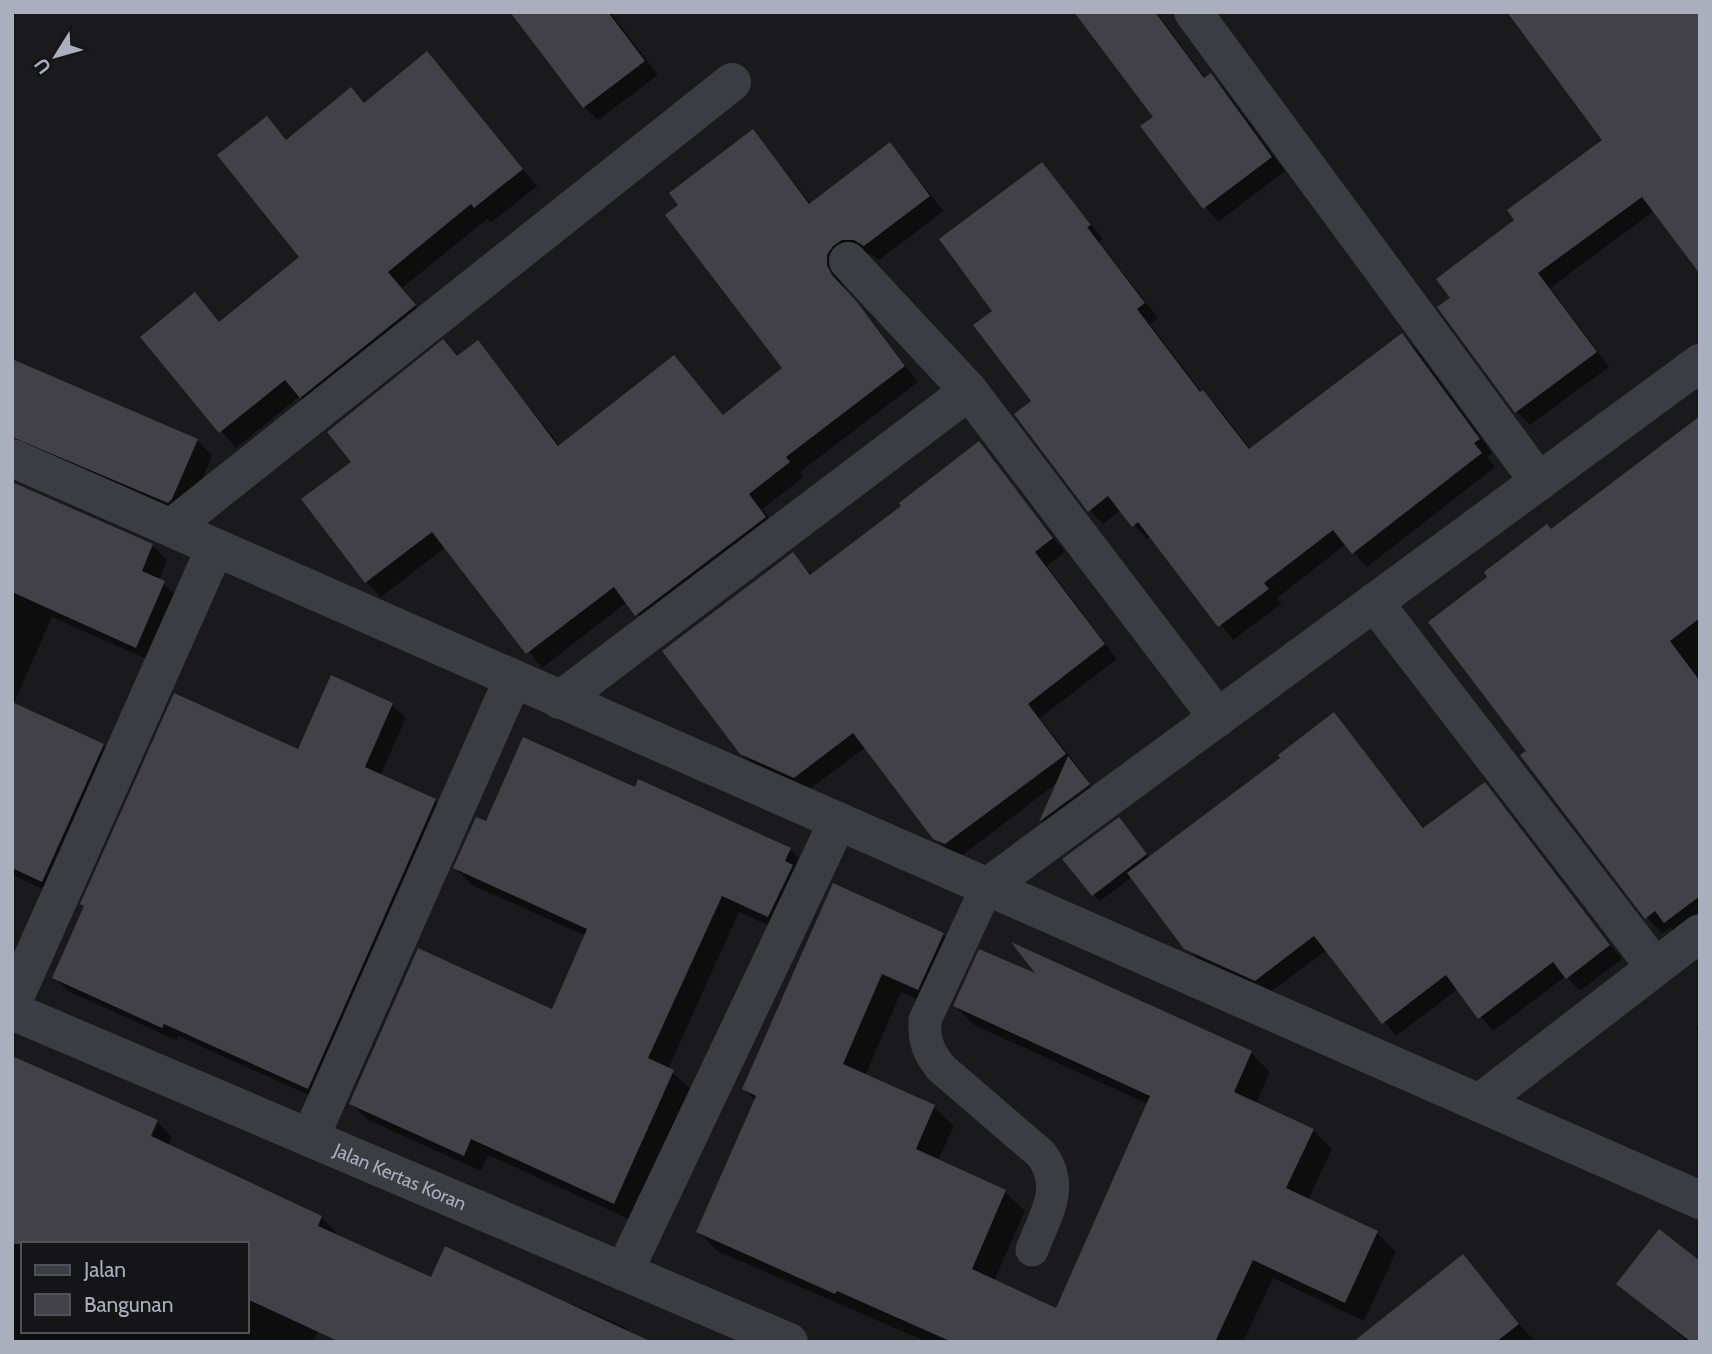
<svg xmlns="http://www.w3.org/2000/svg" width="1712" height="1354" font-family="Cabin,sans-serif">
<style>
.shadow{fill:#0007;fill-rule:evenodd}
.building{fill:#414147}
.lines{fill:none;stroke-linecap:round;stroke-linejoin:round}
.lane{stroke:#3c3c43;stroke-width:33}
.street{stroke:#3c3c43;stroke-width:38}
.labels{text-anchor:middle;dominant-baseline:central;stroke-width:7;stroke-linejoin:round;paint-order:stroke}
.street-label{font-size:19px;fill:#abaebd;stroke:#151417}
</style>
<rect width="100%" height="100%" fill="#1a191c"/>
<!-- shadow -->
<path class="shadow" d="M521 12H610L658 75 598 120 584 107Z
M1077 12H1156L1206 79 1211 75 1224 89 1285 171 1218 222 1143 127 1156 117Z
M427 54 537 186 491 223 487 219 402 288 430 322 316 412 300 396 236 448 143 337 194 295 220 323 302 257 267 118 288 141 351 89 366 104Z
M753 132 811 204 890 145 944 211 879 260 870 254H858L841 271V282L846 292 871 320 918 382 800 472 804 477 762 509 780 532 651 629 627 602 542 668 446 547 381 597 366 582 354 462 443 342 459 357 478 343 560 446 674 358 724 416 785 368 681 205Z
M1604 140 1654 211 1550 288 1609 367 1530 425 1516 411 1453 298 1517 220Z
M1042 164 1103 239 1099 242 1158 318 1150 324 1202 393 1217 406 1251 450 1402 336 1416 349 1492 453 1487 457 1495 467 1367 567 1346 544 1277 598 1281 604 1233 640 1151 536 1147 539 1121 510 1103 524 1090 510 1034 401 995 311Z
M12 361 197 440 212 456 187 514 12 458Z
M1700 418V923L1680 937 1670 927 1662 933 1647 918 1529 751 1552 531Z
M979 443 1065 552 1047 566 1117 659 1040 718 1089 782 1068 798V802L1091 785 1102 799 1054 835 1041 822 1057 783 960 857 949 852 935 838 866 747 808 790 755 767 741 753 792 554 812 575 904 506Z
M12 484 152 545 167 560 159 580 179 598 151 661 52 617 13 705 103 745 118 760 58 896 12 875Z
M332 677 392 705 406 718 380 776 435 800 449 814 322 1101 178 1036 176 1040 68 991 54 978 299 752Z
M1334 714 1425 829 1485 784 1622 959 1580 991 1566 976 1493 1031 1458 989 1396 1036 1327 950 1269 993 1200 962 1132 877 1100 901 1093 895 1119 819 1150 858 1283 758Z
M636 789 790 849 807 866 785 933 739 912 668 1069 690 1088 631 1220 488 1155 481 1171 368 1120 351 1104 553 1011 586 936 472 885 455 868 486 824Z
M834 885 943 934 963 954 937 1008 901 992 865 1076 934 1107 954 1126 938 1161 1005 1192 1025 1211 994 1281 1057 1310 1148 1104 974 1025 955 1006 1040 978 1251 1053 1270 1072 1256 1104 1313 1130 1332 1149 1308 1200 1377 1233 1396 1252 1364 1321 1273 1278 1243 1342H927L717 1251 698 1231 756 1101 744 1089Z
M1696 1026H1700V1043Z
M12 1058 157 1121 172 1137 168 1146 321 1217 336 1232 335 1236 432 1279 571 1306 572 1304 625 1327 639 1342 325 1316 313 1342H12ZM23 1244H247V1331H23Z
M1463 1257 1535 1342H1356Z
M1619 1284 1700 1342H1689Z"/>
<!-- building -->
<path class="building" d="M510 12H608L645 61 583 108Z
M1074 12H1155L1204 78 1211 73 1272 157 1203 209 1140 126 1153 117Z
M1507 12H1700V274L1642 197 1538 273 1597 352 1515 413 1437 307 1450 298 1436 279 1514 220 1507 210 1602 140Z
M427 51 523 169 474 208 471 204 388 272 416 305 300 398 285 380 219 433 140 337 195 292 219 322 299 257 217 155 267 116 286 140 351 87 364 103Z
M753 129 809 204 890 142 930 196 864 246 854 240H842L833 246 827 255V265L832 275 857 302 905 366 786 457 790 462 749 494 766 517 635 616 614 587 526 654 432 532 365 583 301 499 351 462 327 432 443 339 457 356 478 340 558 446 674 355 723 415 782 368 665 215 678 205 669 193Z
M1042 162 1091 225 1087 227 1145 303 1137 309 1200 392 1203 390 1249 449 1402 333 1480 439 1474 443 1482 453 1352 554 1333 530 1264 583 1269 589 1218 627 1138 522 1132 527 1108 496 1088 512 1014 414 1031 401 973 325 992 311 939 239Z
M12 359 198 439 172 499 168 503 12 437Z
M1700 416V618L1670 641 1700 681V896L1664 923 1655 911 1645 919 1520 755 1526 751 1428 622 1487 577 1484 572 1547 524 1551 529Z
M979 441 1053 538 1035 552 1105 644 1028 704 1066 754 945 844 933 839 853 733 794 778 740 754 662 651 793 552 810 575 901 506 899 503Z
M12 482 153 544 142 571 165 581 136 648 12 592Z
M331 675 393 703 365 767 436 799 308 1089 164 1024 162 1028 52 978 84 906 80 904 174 693 298 749Z
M12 702 104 744 42 882 12 868Z
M1334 712 1423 828 1485 782 1610 945 1566 979 1553 962 1478 1019 1446 975 1382 1024 1314 936 1255 981 1184 949 1127 873 1280 758 1278 755Z
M523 737 635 787 638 779 791 848 785 861 793 865 768 917 722 896 648 1058 674 1070 614 1204 471 1139 464 1156 349 1104 418 948 552 1009 587 929 453 868 476 817 486 821Z
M1068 756 1090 784 1039 822Z
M1119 817 1147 854 1092 896 1062 859Z
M833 883 944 933 918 990 882 974 843 1064 935 1105 916 1149 1006 1190 972 1269 1056 1308 1150 1096 953 1006 979 949 1035 973 1011 942 1252 1051 1234 1092 1314 1129 1286 1188 1378 1231 1345 1303 1253 1260 1215 1342H952L837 1291 835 1294 696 1232 756 1096 742 1089Z
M12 1056 158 1120 151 1136 322 1216 318 1226 431 1277 445 1246 652 1342H340L247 1299V1244H12Z
M1659 1229 1700 1261V1342H1691L1616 1284Z
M1463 1254 1519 1324 1496 1342H1353Z"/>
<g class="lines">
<!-- lane -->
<path class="lane" d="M987 887 925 1020C924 1041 928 1052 941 1068L1041 1154C1066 1187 1045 1215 1032 1250"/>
<!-- street -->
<g class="street">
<path d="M1193 12 1539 482"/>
<path d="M848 261 969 391 1218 718"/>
<path d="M12 458 1700 1200"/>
<path d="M172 527 732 82"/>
<path d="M1374 602 1655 967"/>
<path d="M560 700 969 391"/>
<path d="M987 887 1700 363"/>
<path d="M12 1004 215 548"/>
<path id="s1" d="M12 1011 789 1342"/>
<path d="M1479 1103 1700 933"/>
<path d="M310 1138 513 679"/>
<path d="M624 1272 838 821"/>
</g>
</g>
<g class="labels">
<!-- street labels -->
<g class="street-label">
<text stroke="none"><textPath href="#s1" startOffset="422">Jalan Kertas Koran</textPath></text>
</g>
</g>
<!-- border -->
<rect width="1712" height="1354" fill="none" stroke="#abaebd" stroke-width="28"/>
<!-- legend -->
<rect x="21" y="1242" width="228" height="91" fill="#151417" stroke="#515259" stroke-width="2"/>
<rect x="35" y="1265" width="35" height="10" fill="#3c3c43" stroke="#515259" stroke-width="2"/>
<text x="84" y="1277" font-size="21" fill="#abaebd">Jalan</text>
<rect x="35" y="1294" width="35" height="21" fill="#414147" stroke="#515259" stroke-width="2"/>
<text x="84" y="1312" font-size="21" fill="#abaebd">Bangunan</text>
<!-- north arrow -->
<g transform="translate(56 56) rotate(233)" stroke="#151417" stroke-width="5" paint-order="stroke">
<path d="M0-5L12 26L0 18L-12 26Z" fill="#abaebd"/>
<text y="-10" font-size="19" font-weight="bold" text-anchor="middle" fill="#abaebd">U</text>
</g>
</svg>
